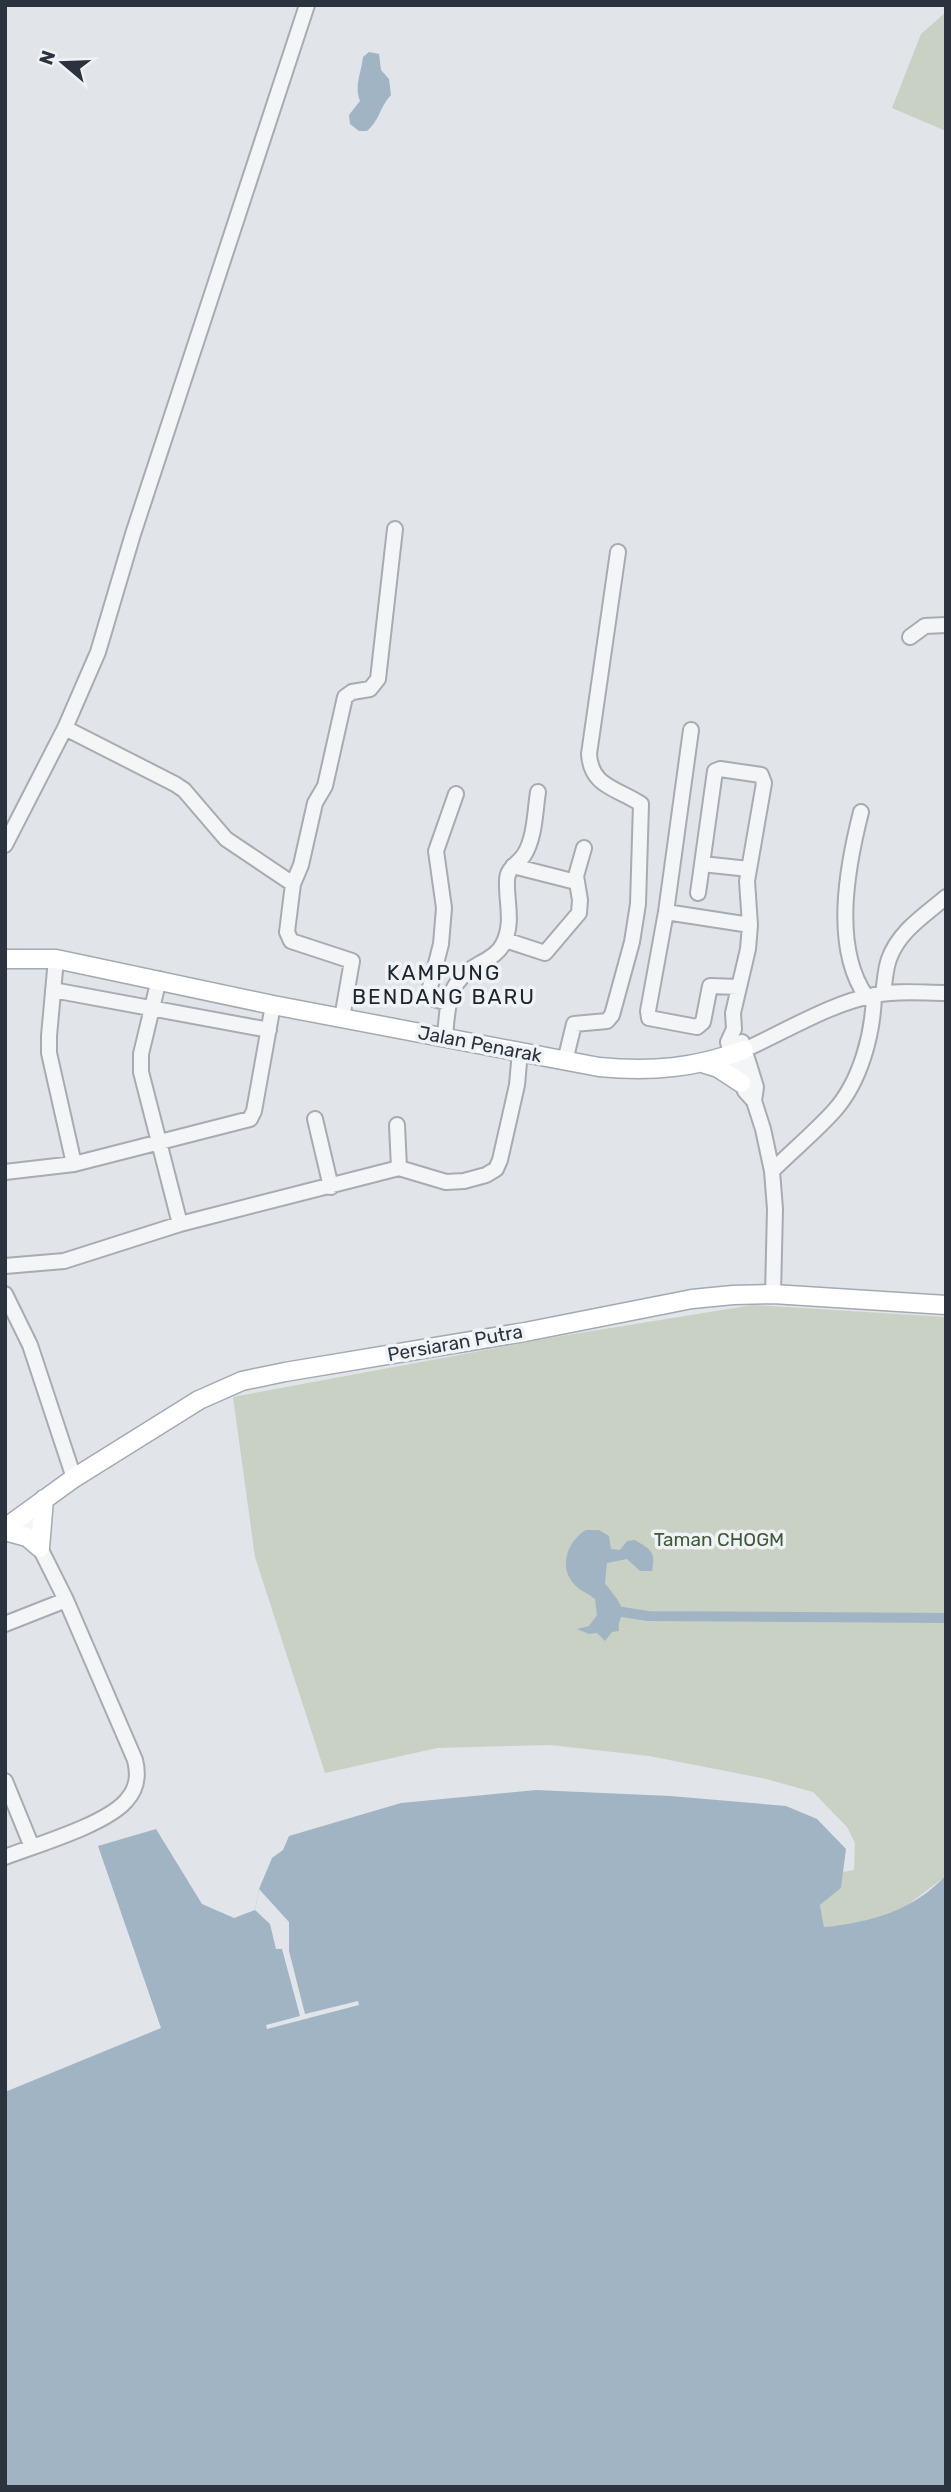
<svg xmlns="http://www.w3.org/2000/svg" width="951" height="2492" font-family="Rubik,sans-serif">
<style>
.green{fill:#c8d1c3}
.water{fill:#a0b4c4}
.pier{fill:#e1e4e8}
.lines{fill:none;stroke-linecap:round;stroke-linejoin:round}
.canal{stroke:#a0b4c4;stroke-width:10}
.minor-casing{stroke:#a7abb2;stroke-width:18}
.major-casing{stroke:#a2aab2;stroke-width:21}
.minor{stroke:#f3f5f7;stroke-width:14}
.major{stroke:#fff;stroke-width:18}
.labels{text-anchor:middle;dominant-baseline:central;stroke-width:7;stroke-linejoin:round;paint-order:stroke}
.street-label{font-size:19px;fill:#2b333e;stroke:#f0f3f6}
.park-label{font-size:19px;fill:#42583a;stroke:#f0f3f6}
.neighbourhood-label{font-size:21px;letter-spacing:2px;fill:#1d252f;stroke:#f0f3f6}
</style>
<rect width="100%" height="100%" fill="#e1e4e8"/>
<!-- green -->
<path class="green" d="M946 12V131L892 108 921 34Z
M753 1305 946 1317V1875L942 1879 902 1909 859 1924 824 1927 820 1905 841 1888 843 1872 854 1870 855 1843 847 1827 813 1792 766 1779 649 1756 550 1745 437 1748 325 1773 255 1557 233 1397 555 1337Z"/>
<!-- water -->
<path class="water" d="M369 52 379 54 381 70 389 79 391 95C379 108 380 120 367 131H359L350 124 349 115 360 101C354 86 361 74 363 57Z
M586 1530H599L609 1536 611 1549 620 1550 627 1541 635 1540C651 1550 656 1551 652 1571H640L627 1559 607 1563 605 1583C610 1591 624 1604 622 1614 620 1621 618 1623 619 1631L612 1632 605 1641 597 1633 589 1634 577 1629 589 1626 597 1615 595 1599C589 1594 581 1591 576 1586 557 1569 567 1541 586 1530Z
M536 1790 670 1796 786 1806 817 1819 846 1849 841 1888 820 1905 824 1927C869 1923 915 1910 946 1875V2487H5V2092L161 2028 98 1846 156 1829 202 1904 234 1918 255 1910 259 1889 272 1858 283 1850 289 1836 401 1803Z"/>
<!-- pier -->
<path class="pier" d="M259 1889 289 1922V1951L305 2014 358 2001 359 2005 267 2029 266 2025 300 2016 282 1949H276L270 1924 255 1910Z"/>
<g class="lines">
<!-- canal -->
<path class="canal" d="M622 1612 648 1616 946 1618"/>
<!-- minor casing -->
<g class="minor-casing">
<path id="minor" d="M910 637 925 626 946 625
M65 728 175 784 184 790 226 839 293 884 287 932 291 941 352 961 342 1018
M691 730 666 912 648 1011 649 1018 697 1027 703 1022 710 986 739 987
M861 812C847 867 832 947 866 996
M5 845 65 728 98 652 133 534 307 5
M702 864 749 869
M513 866 576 882
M293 884 301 865 315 803 325 786 345 697 352 692 370 689 378 679 395 529
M698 893 715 771 720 769 761 775 764 783 747 881 750 925 748 949 733 1013 734 1029 728 1042 731 1055 745 1091 754 1101 763 1129 772 1171 775 1209 773 1294
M666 912 750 925
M505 940 545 953 579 913 580 900 576 876 584 848
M56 959 49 1036V1053L74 1164
M159 979 141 1054V1072L180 1224
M53 990 269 1030
M883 993C885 982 885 970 889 959 899 931 924 916 946 897
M448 1003 434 999 429 991 441 944 444 908 436 851 456 794
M445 1037C448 1003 447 982 479 964 489 959 499 953 503 944 514 923 506 902 507 880 507 868 518 864 524 855 535 838 535 811 538 792
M742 1042 756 1087 754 1101
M744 1050C784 1032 833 1002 875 995 898 990 923 993 946 993
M565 1061 574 1024 607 1021 612 1015 632 942 638 904 641 804C617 788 591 787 589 754L618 552
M315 1119 331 1187
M397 1125 399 1168
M772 1171C792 1151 815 1132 834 1111 861 1081 873 1033 874 995
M5 1172 74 1164 250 1119 254 1111 273 1005
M5 1266 64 1261 180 1224 399 1168 446 1182 464 1181 486 1175 496 1169 500 1160 517 1085 520 1051
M5 1294 30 1345 74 1478
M5 1624 66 1600
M5 1781 32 1847
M5 1857C36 1845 105 1825 126 1801 137 1789 139 1776 135 1760L66 1600 23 1514"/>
</g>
<!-- major casing -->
<g class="major-casing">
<path id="major" d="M5 959H56L273 1005 599 1067C652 1072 695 1068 744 1050
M705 1064 718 1068 741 1083
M5 1528 74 1478 199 1400 242 1381 285 1372 525 1332 692 1299 733 1295 773 1294 946 1305
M5 1531 27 1537 40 1548
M40 1548 44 1499"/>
</g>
<!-- minor -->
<use href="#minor" class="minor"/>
<!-- major -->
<use href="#major" class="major"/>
</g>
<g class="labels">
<!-- street labels -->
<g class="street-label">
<text transform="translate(480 1044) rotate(11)">Jalan Penarak</text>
<text transform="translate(455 1343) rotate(-10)">Persiaran Putra</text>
</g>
<!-- park labels -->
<g class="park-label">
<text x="719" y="1539">Taman CHOGM</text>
</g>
<!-- neighbourhood labels -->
<g class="neighbourhood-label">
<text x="444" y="972">KAMPUNG<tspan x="444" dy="24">BENDANG BARU</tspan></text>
</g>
</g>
<!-- border -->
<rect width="951" height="2492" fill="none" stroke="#2b333e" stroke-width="14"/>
<!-- north arrow -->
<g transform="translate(63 63) rotate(289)" stroke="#f0f3f6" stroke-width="5" paint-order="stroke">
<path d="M0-5L12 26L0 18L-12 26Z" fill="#2b333e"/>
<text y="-10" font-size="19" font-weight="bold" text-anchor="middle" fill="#2b333e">N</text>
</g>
</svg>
